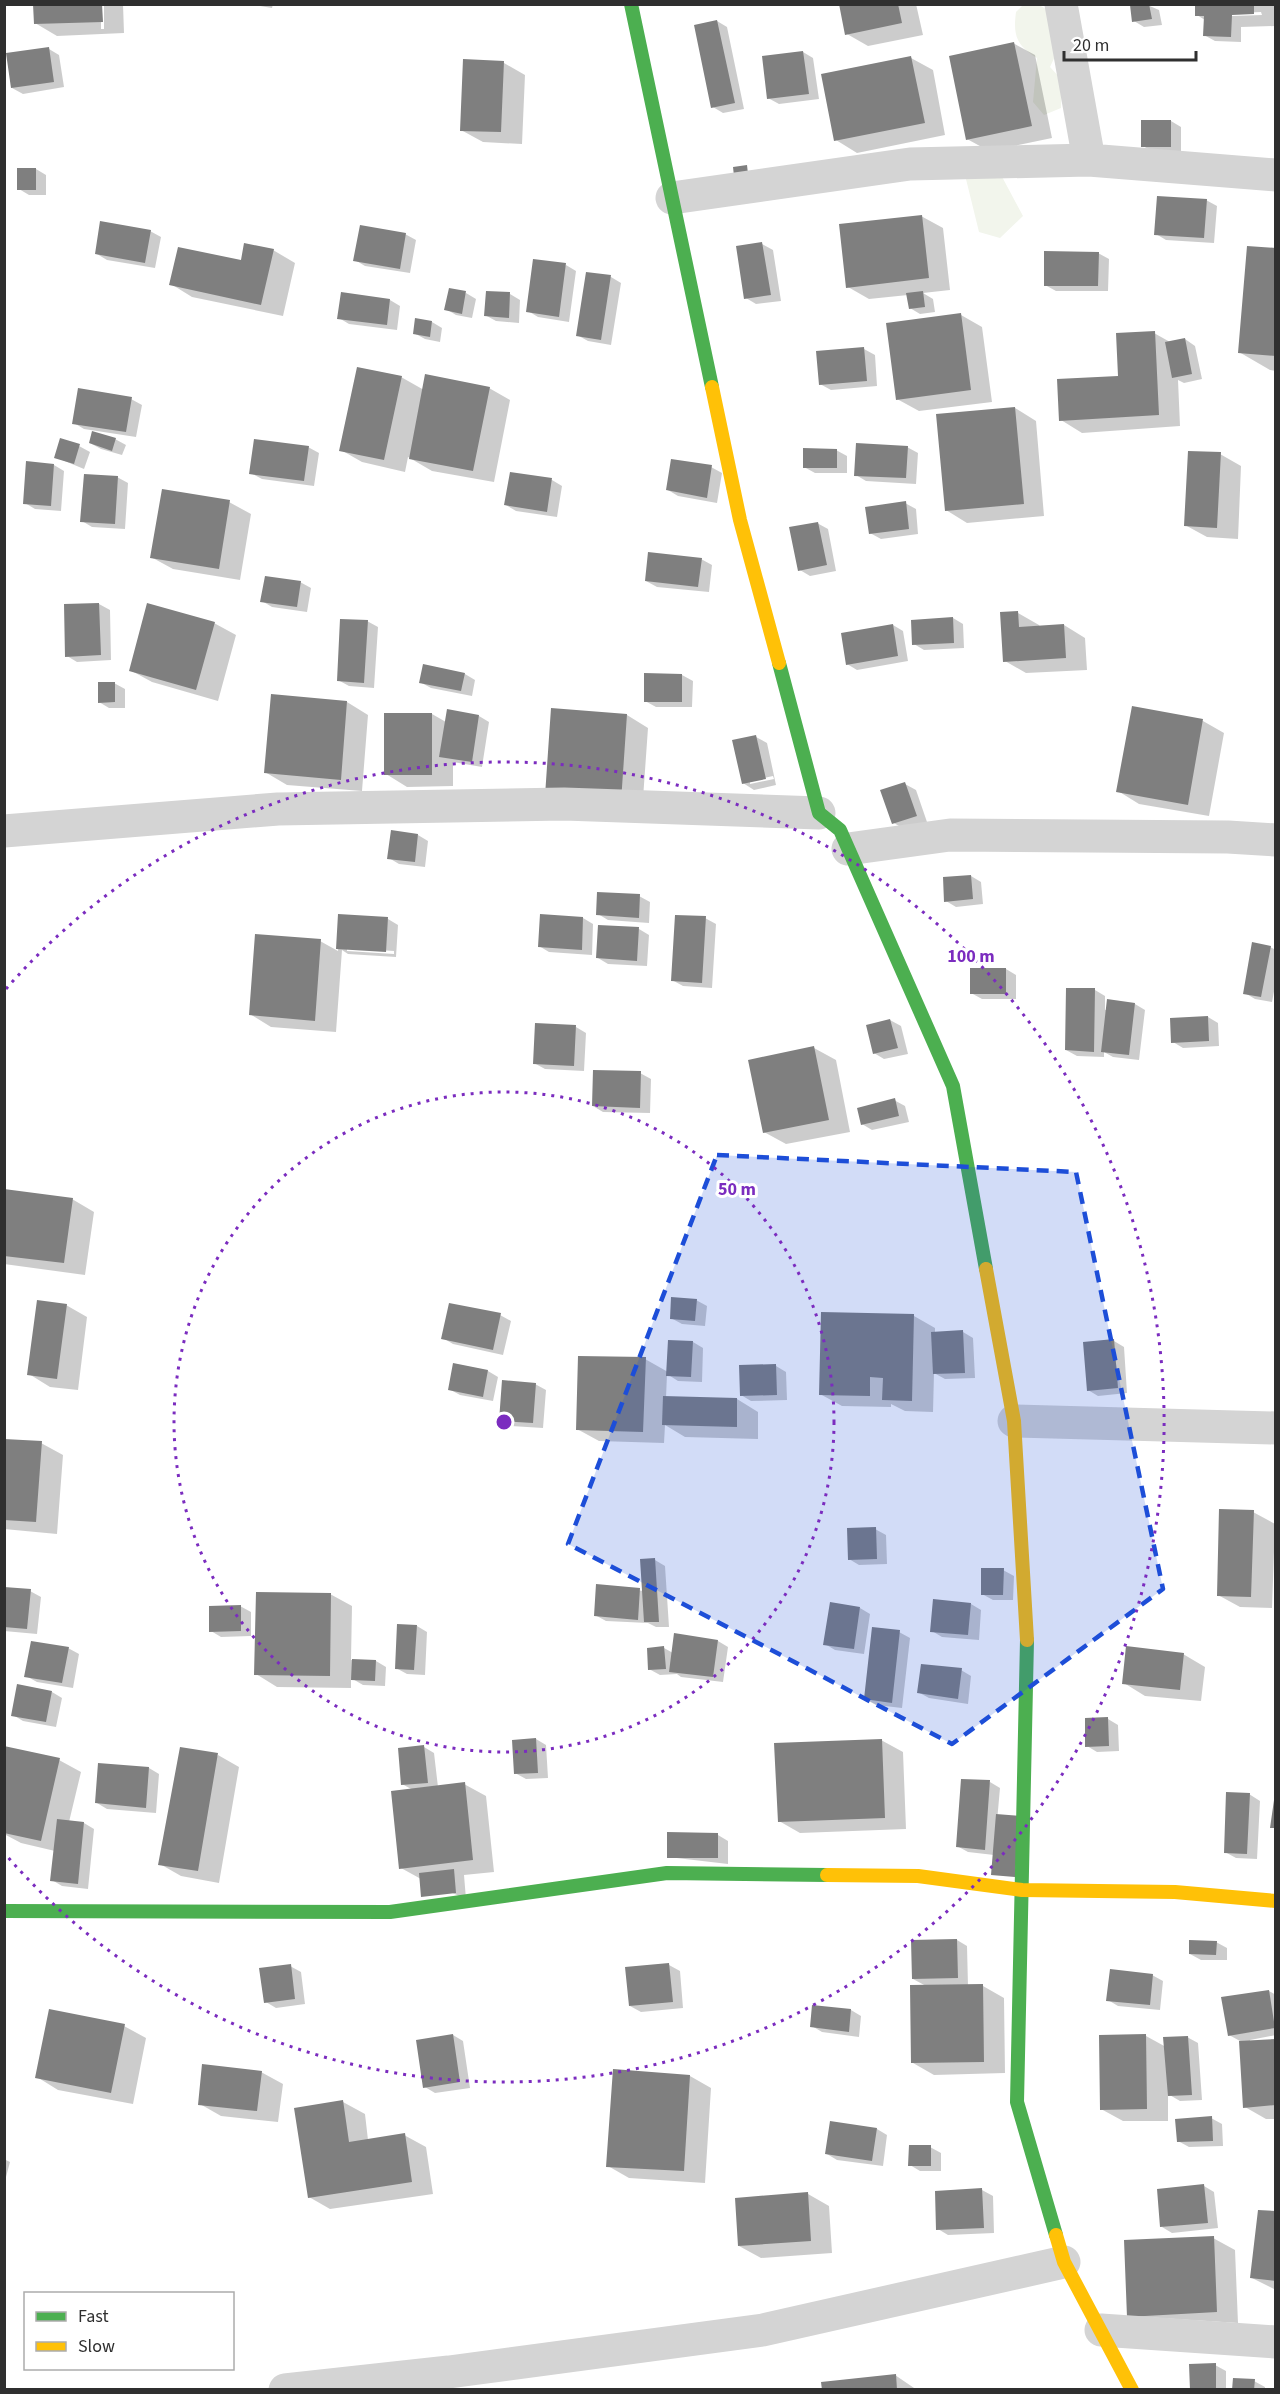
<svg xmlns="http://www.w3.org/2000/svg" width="1280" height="2394" font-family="'Source Sans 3',sans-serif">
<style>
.green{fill:#f2f5ec}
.shadow{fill:#0003;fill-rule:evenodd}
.building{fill:#7f7f7f}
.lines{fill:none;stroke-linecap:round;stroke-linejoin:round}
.street{stroke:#d4d4d4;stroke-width:33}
.fast{stroke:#4caf50;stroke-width:14}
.slow{stroke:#ffc107;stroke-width:14}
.marked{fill:#1d4ed8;fill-opacity:0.2;stroke:#1d4ed8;stroke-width:4.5;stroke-dasharray:12 8;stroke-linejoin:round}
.ring{fill:none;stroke:#7b2cbf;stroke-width:3;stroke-dasharray:3 6}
.centre{fill:#7b2cbf;stroke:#fff;stroke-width:3}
.ring-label{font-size:18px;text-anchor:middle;font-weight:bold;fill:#7b2cbf;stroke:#fff;stroke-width:6;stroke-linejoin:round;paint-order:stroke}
</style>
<rect width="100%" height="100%" fill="#fff"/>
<!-- green -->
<path class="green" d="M1023 5H1039L1046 9 1057 52 1050 67 1062 80 1061 108 1044 115 1033 102 1037 58C1016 45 1013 35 1016 12Z
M992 158 1023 216 1000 238 979 232 965 175Z"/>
<!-- shadow -->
<path class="shadow" d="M101 4V29H104V4H123L124 33 57 36 35 23Z
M247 4H273L272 8Z
M841 4H916L923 35 868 46 847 34Z
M1145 4 1159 10 1162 25 1144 27 1134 21Z
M1197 4H1274L1275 26 1241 27V42L1215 41 1204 35 1205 20 1197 15ZM1261 12 1262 15 1232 16 1216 14Z
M717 21 727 27 744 109 723 113 713 107Z
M1013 43 1035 55 1052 138 989 151 967 139Z
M49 49 59 55 64 87 23 94 12 88Z
M803 52 813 58 819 99 779 104 768 98Z
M911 58 933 70 945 135 857 153 836 140Z
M464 61 504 63 525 75 522 144 483 142 461 130Z
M1171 121 1181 127V152H1153L1143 146Z
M36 169 46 175V195H29L19 189Z
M1206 200 1217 206 1214 243 1166 240 1156 234Z
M921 216 943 228 950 290 923 293 933 299 935 312 920 314 910 308 908 295 869 299 848 287Z
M150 231 161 237 155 268 107 260 97 254Z
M405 234 416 240 410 273 365 266 355 260Z
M762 244 773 250 781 301 756 304 746 298Z
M273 250 295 263 283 316 192 297 171 284Z
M1276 250V371L1270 370 1239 352Z
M1098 253 1109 259 1108 291H1056L1045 285Z
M566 265 576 271 569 322 538 317 528 311Z
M588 273 611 277 621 283 611 345 588 341 577 335Z
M488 292 510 294 520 300 519 323 496 321 485 315Z
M466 293 476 299 472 318 456 315 446 309Z
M390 300 400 306 397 330 349 324 339 318Z
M961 315 982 327 992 402 919 411 897 399Z
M432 322 442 328 440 342 425 339 414 333Z
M1154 333 1170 342 1185 339 1195 346 1202 379 1184 383 1178 380 1180 426 1082 433 1061 420 1119 377Z
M864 349 875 355 877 386 831 390 820 384Z
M401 377 424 390 489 388 510 400 494 482 432 471 408 457 405 472 362 462 341 450Z
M131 399 142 405 136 437 84 429 74 423Z
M1015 408 1036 421 1044 516 967 523 946 510Z
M115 439 126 445 122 455 101 449 90 443Z
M79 446 90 452 84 469 55 457Z
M308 447 319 453 314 486 262 479 251 473Z
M907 447 918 453 916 484 866 481 856 475Z
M836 450 847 456V473H815L804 467Z
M1220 454 1241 466 1238 539 1207 537 1185 525Z
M54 465 64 471 61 511 35 509 25 503Z
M711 467 722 473 717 503 678 496 668 490Z
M511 473 552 480 562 486 557 517 516 511 506 505Z
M117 477 128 483 125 529 92 527 82 521Z
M229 502 251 514 240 580 173 569 151 557Z
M905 503 916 509 918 534 881 539 870 533Z
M817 523 828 529 836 571 810 576 800 570Z
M701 559 712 565 709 592 657 587 646 581Z
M300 582 311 588 307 612 272 607 262 601Z
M99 604 110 610 111 660 77 662 67 656 66 605Z
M1018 613 1039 625 1040 627 1064 625 1085 638 1087 670 1026 673 1005 661Z
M953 618 963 624 964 648 924 650 914 644Z
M367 621 378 627 374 688 349 686 338 680Z
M214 623 236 635 218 701 152 682 130 670Z
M893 625 903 631 908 661 857 670 847 664Z
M465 674 475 680 472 696 431 688 420 682Z
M646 675H682L693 681 692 707H656L645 701Z
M114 683 125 689V708H109L99 702Z
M272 695 347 702 368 715 362 791 287 785 265 772Z
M1133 708 1203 721 1224 733 1209 816 1139 804 1118 791Z
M552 710 627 715 648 728 642 813Z
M432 714 446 722 479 716 489 722 482 767 453 762V786L407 787 386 774Z
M756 737 767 743 776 785 754 790 743 783ZM773 776 774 779 750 784V781Z
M905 784 916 790 927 822 904 829 894 823Z
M418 835 428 841 425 867 399 864 389 858Z
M971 876 981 882 983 904 956 907 946 901Z
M639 896 650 902 649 923 608 920 598 914Z
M340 916 388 919 398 925 396 957 348 954 342 950 336 1032 271 1027 250 1014 320 941 338 951ZM347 948 394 951V954L347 951Z
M541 916 583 918 593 924 592 955 549 952 539 946Z
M705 918 716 924 712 988 683 986 672 980Z
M599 926 639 929 649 935 647 966 608 964 598 958Z
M1270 947 1276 950V981L1272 1002 1255 999 1245 993Z
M1006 969 1016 975V999H982L971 993Z
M1068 989 1095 990 1105 996V1010L1135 1004 1145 1010 1139 1060 1113 1057 1104 1052V1057L1077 1056 1066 1050Z
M1208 1017 1218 1023 1219 1046 1183 1048 1173 1042Z
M890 1020 901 1026 908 1054 884 1059 874 1053Z
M576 1027 586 1033 584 1071 545 1069 534 1063Z
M814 1048 836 1060 850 1132 786 1144 764 1132Z
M640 1073 651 1079 650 1113 603 1112 593 1106Z
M894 1100 905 1106 909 1122 872 1130 862 1124Z
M4 1190 72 1199 94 1212 85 1275 4 1264Z
M696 1300 707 1306 705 1326 682 1324 671 1318Z
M66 1305 87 1317 78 1390 50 1387 29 1374Z
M822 1313 914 1316 935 1328V1333L963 1332 973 1338 975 1378 945 1379 934 1373 933 1412 905 1411 891 1404V1407L842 1406 820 1394Z
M500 1315 511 1321 503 1355 453 1344 443 1338Z
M1114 1341 1124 1347 1127 1393 1098 1396 1088 1390Z
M693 1342 703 1348 702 1382 678 1381 667 1374 666 1398 737 1399 758 1412V1439L685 1437 665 1425 664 1443 599 1441 577 1429 645 1359 668 1372Z
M454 1365 488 1371 498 1377 493 1401 460 1395 449 1389Z
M776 1366 786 1372 787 1400 751 1401 741 1395Z
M535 1384 546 1390 543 1428 511 1426 500 1420Z
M4 1440 41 1443 63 1455 57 1534 4 1529Z
M1253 1512 1275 1524 1272 1608 1240 1607 1218 1595Z
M875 1529 886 1535 887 1564 859 1565 849 1559Z
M655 1560 665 1566 669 1627H656L648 1623 606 1621 595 1615 597 1586 644 1591Z
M1003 1570 1014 1576 1013 1600H993L982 1594Z
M4 1588 30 1591 41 1597 37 1634 4 1631Z
M330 1594 352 1606 351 1660 376 1661 386 1667 385 1686 363 1685 351 1678V1688L277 1687 256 1674Z
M971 1604 981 1610 979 1640 942 1637 932 1631Z
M240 1606 251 1612V1636L221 1637 211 1631Z
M860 1608 870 1614 864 1654 835 1650 825 1644Z
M417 1626 427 1632 425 1675 407 1674 396 1668Z
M899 1632 910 1638 902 1708 876 1705 865 1699Z
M718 1641 728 1647 723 1682 681 1677 677 1674 660 1675 649 1669 664 1648 673 1653Z
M68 1648 79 1654 73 1688 37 1682 26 1676Z
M1183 1654 1205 1667 1201 1701 1145 1696 1124 1683Z
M961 1670 971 1676 968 1704 929 1698 918 1692Z
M52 1692 62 1698 56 1727 23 1721 13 1715Z
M1108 1719 1118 1725 1119 1751 1097 1752 1087 1746Z
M536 1739 546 1745 548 1778 526 1779 515 1773Z
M881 1740 903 1752 906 1829 800 1833 779 1821Z
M4 1747 59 1760 81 1772 69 1822 84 1823 94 1829 88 1889 62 1886 52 1880 55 1851 21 1843 4 1834Z
M424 1747 434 1753 438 1787 464 1784 486 1796 494 1872 464 1875 466 1899 421 1879 401 1868 413 1790 402 1784Z
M218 1755 239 1767 219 1883 181 1876 160 1864Z
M100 1764 149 1768 159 1774 156 1813 107 1809 97 1803Z
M990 1782 1000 1788 994 1855 968 1852 957 1846Z
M1249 1794 1260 1801 1257 1859 1236 1858 1225 1852Z
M718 1835 728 1841V1864L668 1857Z
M957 1940 967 1946 968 1986H983L1004 1998 1005 2073 934 2075 913 2063 926 1986 913 1979Z
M1216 1942 1227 1948V1960H1201L1190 1954Z
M669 1965 680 1971 683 2008 641 2012 630 2006Z
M290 1966 301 1972 305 2004 276 2008 266 2002Z
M1152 1975 1163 1981 1160 2010 1118 2006 1108 2000Z
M1269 1991 1276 1995V2035L1250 2040V2042L1276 2040V2119H1266L1245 2107 1240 2041 1229 2035Z
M851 2010 861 2016 859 2037 822 2032 812 2026Z
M124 2026 146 2038 133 2104 58 2090 37 2077Z
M453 2035 463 2041 470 2088 435 2093 425 2087Z
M1146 2036 1166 2047 1187 2037 1198 2043 1202 2100 1180 2101 1168 2094V2121H1123L1101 2109Z
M614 2071 690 2076 711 2088 705 2183 629 2178 608 2166Z
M261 2072 283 2084 278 2122 221 2116 200 2104Z
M343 2102 365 2114 368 2140 404 2135 426 2147 433 2194 330 2209 309 2197Z
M1211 2118 1222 2124 1223 2146 1189 2147 1178 2141Z
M832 2123 877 2129 887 2135 883 2166 837 2160 827 2154Z
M930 2147 941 2153V2171H920L910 2165Z
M4 2159 10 2162 6 2177H4Z
M1204 2186 1214 2192 1218 2228 1172 2233 1162 2227Z
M982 2190 993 2196 994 2233 948 2235 938 2229Z
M808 2194 829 2206 832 2253 761 2258 739 2246Z
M1276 2213V2290L1252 2278Z
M1213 2238 1235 2250 1238 2323 1129 2316Z
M1215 2365 1226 2371V2390H1192Z
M895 2375 917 2390H823Z
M1254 2381 1265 2387V2390H1234Z"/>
<!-- building -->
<path class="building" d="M33 4H102L103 22 34 24Z
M839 4H898L902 23 845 35Z
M1149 4 1152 19 1132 22 1130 5Z
M1195 4H1254V14L1232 15 1231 37 1203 36 1204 16H1195Z
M717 20 735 103 711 108 694 25Z
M1014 42 1032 126 966 140 949 56Z
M49 47 54 82 11 88 6 53Z
M803 51 809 94 767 99 762 56Z
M911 56 925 123 834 141 821 74Z
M463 59 504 61 501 132 460 131Z
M1141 120H1171V147H1141Z
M747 165 749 183 735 185 733 167Z
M17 168H36V190H17Z
M1157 196 1207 199 1204 238 1154 235Z
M922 215 929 278 846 288 839 224Z
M100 221 151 230 145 263 95 254Z
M360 225 406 233 400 269 353 261Z
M762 242 771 295 744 299 736 246Z
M244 243 274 249 261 305 169 285 178 247 241 260Z
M1247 246 1276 248V356L1238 353Z
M1044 251 1099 252 1098 286H1044Z
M533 259 566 263 559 317 526 312Z
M586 272 611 275 601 340 576 336Z
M449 288 466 291 462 314 444 310Z
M486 291 510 292 509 318 484 316Z
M923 291 925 307 909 309 906 293Z
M341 292 390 299 387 325 337 319Z
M961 313 971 390 896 400 886 323Z
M415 318 432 321 430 337 413 334Z
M1155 331 1159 415 1059 421 1057 379 1118 376 1116 333Z
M1185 338 1192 374 1172 378 1165 342Z
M864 347 867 381 819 385 816 351Z
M357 367 402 376 384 460 339 451Z
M425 374 490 387 473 471 409 459Z
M78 388 132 397 126 432 72 424Z
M1015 407 1024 504 945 511 936 414Z
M92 431 116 438 112 451 89 443Z
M60 438 80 444 74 464 54 458Z
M254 439 309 446 304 481 249 474Z
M856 443 908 446 906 478 854 476Z
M803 448 837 449V468H803Z
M1188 451 1221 452 1217 528 1184 526Z
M671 459 712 465 707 498 666 490Z
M26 461 54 464 51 506 23 504Z
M510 472 552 478 547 512 504 505Z
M84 474 118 476 115 524 80 522Z
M162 489 230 500 219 569 150 558Z
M906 501 909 529 869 534 865 507Z
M818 522 827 565 798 571 789 527Z
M648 552 702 558 698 587 645 581Z
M265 576 301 581 297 607 260 602Z
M99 603 101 655 65 657 64 604Z
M147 603 215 622 196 690 129 671Z
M1018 611 1019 627 1064 624 1066 658 1003 662 1000 612Z
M953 617 954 643 912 645 911 620Z
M340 619 368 620 364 683 337 681Z
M893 624 898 656 846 665 841 633Z
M423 664 465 673 461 691 419 683Z
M644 673 682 674V702H644Z
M98 682H115V702L98 703Z
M271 694 347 701 341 780 264 773Z
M1132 706 1203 719 1188 805 1116 792Z
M551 708 627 714 621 802 545 796Z
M447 709 479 715 472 762 439 757Z
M384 713H432V775H384Z
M756 735 766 779 742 784 732 740Z
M905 782 917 816 892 824 880 790Z
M391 830 418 834 415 862 387 859Z
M971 875 973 899 944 902 943 877Z
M597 892 640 894 639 918 596 915Z
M338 914 388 917 386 952 336 949Z
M540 914 583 917 582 950 538 947Z
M675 915 706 916 702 983 671 981Z
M598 925 639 927 637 961 596 958Z
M255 934 321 939 315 1021 249 1015Z
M1252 942 1271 946 1261 997 1243 994Z
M970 968H1006V994H970Z
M1066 988H1095L1094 1052 1065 1050Z
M1107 999 1135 1003 1129 1055 1101 1052Z
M1208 1016 1209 1041 1171 1043 1170 1018Z
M890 1019 898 1048 873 1054 866 1025Z
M535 1023 576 1025 574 1066 533 1064Z
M814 1046 829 1120 763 1133 748 1060Z
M593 1070 641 1071 640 1108 592 1106Z
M895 1098 899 1116 861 1125 857 1108Z
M4 1189 73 1198 64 1263 4 1256Z
M671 1297 697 1299 695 1321 670 1319Z
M37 1300 67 1304 57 1379 27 1375Z
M449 1303 501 1313 493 1350 441 1339Z
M821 1312 914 1314 912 1401 882 1400 883 1378 870 1377V1396L819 1395Z
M963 1330 965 1373 933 1374 931 1332Z
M1114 1339 1118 1388 1087 1391 1083 1342Z
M668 1340 693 1341 691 1377 666 1376Z
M578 1356 646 1357 643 1432 576 1430Z
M453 1363 488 1370 483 1397 448 1390Z
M776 1364 777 1395 740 1396 739 1365Z
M502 1380 536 1383 533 1423 499 1421Z
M663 1396 737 1398V1427L662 1425Z
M4 1439 42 1441 36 1522 4 1520Z
M1219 1509 1254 1510 1251 1597 1217 1596Z
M876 1527 877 1559 848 1560 847 1528Z
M655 1558 659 1622H644L640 1559Z
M981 1568H1004L1003 1595H981Z
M596 1584 640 1588 638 1620 594 1616Z
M4 1587 31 1589 27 1629 4 1627Z
M256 1592 331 1593 330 1676 254 1675Z
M933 1599 971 1603 968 1635 930 1632Z
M830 1602 860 1607 854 1649 823 1645Z
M241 1605V1631L209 1632V1606Z
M397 1624 417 1625 414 1670 395 1669Z
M872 1627 900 1630 892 1703 864 1699Z
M674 1633 718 1640 713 1677 669 1672Z
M31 1641 69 1647 62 1683 24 1677Z
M664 1646 666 1669 648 1670 647 1648Z
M1126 1646 1184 1653 1180 1690 1122 1684Z
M352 1659 376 1660 375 1681 351 1680Z
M921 1664 962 1668 958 1699 917 1693Z
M17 1684 52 1691 46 1722 11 1716Z
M1108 1717 1109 1746 1085 1747V1718Z
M536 1738 538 1773 514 1774 512 1740Z
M882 1739 885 1818 778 1822 774 1743Z
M424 1745 428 1783 401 1785 398 1748Z
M4 1746 60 1758 41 1841 4 1833Z
M180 1747 218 1753 198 1871 158 1865Z
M98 1763 149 1767 146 1808 95 1803Z
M961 1779 990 1780 985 1850 956 1847Z
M465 1782 473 1860 399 1869 391 1791Z
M1226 1792 1250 1793 1247 1854 1224 1853Z
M1274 1800H1276V1828H1270Z
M996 1814 1020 1816 1015 1877 991 1875Z
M57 1819 84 1822 78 1884 50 1881Z
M667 1832 718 1833V1858H667Z
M454 1869 456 1893 421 1897 419 1873Z
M957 1939 958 1978 912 1979 911 1940Z
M1189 1940 1217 1941 1216 1955 1189 1954Z
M669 1963 673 2002 629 2006 625 1967Z
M291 1964 295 1999 264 2003 259 1968Z
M1110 1969 1153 1974 1150 2005 1106 2001Z
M983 1984 984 2062 911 2063 910 1985Z
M1269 1990 1275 2028 1228 2036 1221 1997Z
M812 2005 851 2009 849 2032 810 2027Z
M49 2009 125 2024 111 2093 35 2078Z
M453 2034 460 2082 423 2088 416 2040Z
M1146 2034 1147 2109 1100 2110 1099 2035Z
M1188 2036 1192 2095 1168 2096 1163 2037Z
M1276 2039V2105L1243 2108 1239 2041Z
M202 2064 262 2071 257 2111 198 2105Z
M613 2069 690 2075 684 2171 606 2167Z
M343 2100 349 2142 405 2133 412 2182 308 2198 294 2108Z
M1212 2116 1213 2141 1177 2142 1175 2119Z
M830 2121 877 2128 872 2161 825 2154Z
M909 2145H931V2166H908Z
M1204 2184 1208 2223 1160 2227 1157 2189Z
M982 2188 984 2228 936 2230 935 2191Z
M808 2192 811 2241 738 2246 735 2198Z
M1258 2210 1276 2211V2281L1250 2278Z
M1214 2236 1217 2312 1127 2317 1124 2240Z
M1216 2363V2390H1190L1189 2364Z
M896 2374 897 2390H822L821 2382Z
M1233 2378 1255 2379 1254 2390H1232Z"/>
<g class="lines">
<!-- street -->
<path class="street" d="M1061 4 1089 160
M672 198 910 164 1089 160 1276 175
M4 831 278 809 564 804 819 813
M848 849 950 835 1228 837 1276 840
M1014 1421 1276 1428
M1101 2330 1276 2342
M285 2390 449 2372 763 2330 1064 2262"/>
<!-- fast -->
<path class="fast" d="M631 4 712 387
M779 663 819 813 840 830 953 1086 986 1269
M1027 1640 1017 2102 1056 2235
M4 1911 390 1912 667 1873 827 1875"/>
<!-- slow -->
<path class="slow" d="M712 387 740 520 779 663
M986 1269 1014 1421 1027 1640
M827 1875 918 1876 1022 1890 1175 1892 1276 1901
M1056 2235 1064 2262 1132 2390"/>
</g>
<!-- marked area -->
<path class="marked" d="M717 1155 1076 1172 1163 1589 952 1744 568 1544Z"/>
<!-- distance rings -->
<g class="ring">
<circle cx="504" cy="1422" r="330"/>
<path d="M6 989A660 660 0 1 1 6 1855"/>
</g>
<circle cx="504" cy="1422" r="9" class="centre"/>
<g class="ring-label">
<text x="971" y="962">100 m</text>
<text x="737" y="1195">50 m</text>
</g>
<!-- border -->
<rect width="1280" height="2394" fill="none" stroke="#2f2f2f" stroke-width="12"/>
<!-- legend -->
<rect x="24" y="2292" width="210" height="78" fill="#ffffff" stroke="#acacac" stroke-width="1.5"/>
<rect x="36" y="2312" width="30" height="9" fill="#4caf50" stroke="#acacac" stroke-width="1.5"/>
<text x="78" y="2322" font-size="18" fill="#2f2f2f">Fast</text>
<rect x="36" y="2342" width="30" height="9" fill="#ffc107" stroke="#acacac" stroke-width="1.5"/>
<text x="78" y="2352" font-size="18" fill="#2f2f2f">Slow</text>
<!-- scale -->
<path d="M1064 51v9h132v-9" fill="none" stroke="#2f2f2f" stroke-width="3"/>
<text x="1073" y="51" font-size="18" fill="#2f2f2f" stroke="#ffffff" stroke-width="4.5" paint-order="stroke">20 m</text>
</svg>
